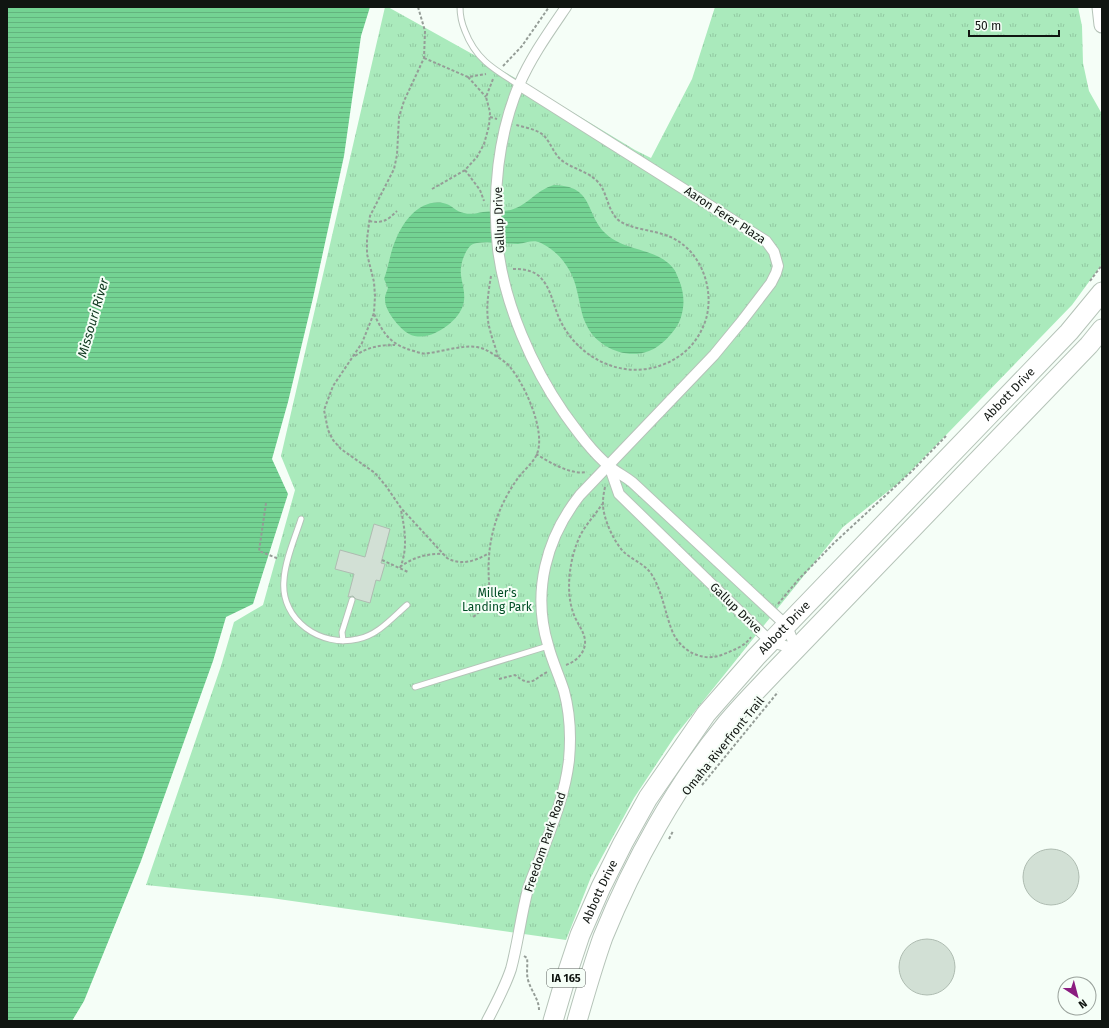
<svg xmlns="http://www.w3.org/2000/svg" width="1109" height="1028" font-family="'Fira Sans',sans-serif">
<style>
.grass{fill:url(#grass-tufts)}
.water{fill:url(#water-rules)}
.building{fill:#d2e0d5;stroke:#aebcb1}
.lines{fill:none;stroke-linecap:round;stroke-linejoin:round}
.lane-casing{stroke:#b5c3b8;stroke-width:7}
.street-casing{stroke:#b5c3b8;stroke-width:12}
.secondary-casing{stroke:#b5c3b8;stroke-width:17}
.highway-casing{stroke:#b5c3b8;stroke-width:21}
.path{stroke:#959d97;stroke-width:2;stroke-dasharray:3 2;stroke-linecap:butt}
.lane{stroke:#fff;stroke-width:5}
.street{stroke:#fff;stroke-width:10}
.secondary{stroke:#fff;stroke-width:15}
.highway{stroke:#fff;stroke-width:19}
.labels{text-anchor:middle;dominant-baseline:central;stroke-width:4;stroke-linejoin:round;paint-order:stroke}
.shield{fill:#f5fef7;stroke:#555b56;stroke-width:1}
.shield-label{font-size:11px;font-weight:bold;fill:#101511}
.street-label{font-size:12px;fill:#101511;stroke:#f5fef7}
.park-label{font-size:12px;fill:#004d25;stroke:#f5fef7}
.water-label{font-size:13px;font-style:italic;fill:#0c351c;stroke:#f5fef7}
</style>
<defs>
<pattern id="grass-tufts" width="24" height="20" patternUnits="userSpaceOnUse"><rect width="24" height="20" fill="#aaeabc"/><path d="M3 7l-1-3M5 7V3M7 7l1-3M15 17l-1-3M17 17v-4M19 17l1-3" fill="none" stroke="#91c8a1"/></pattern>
<pattern id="water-rules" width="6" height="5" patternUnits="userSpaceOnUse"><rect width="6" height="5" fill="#74d393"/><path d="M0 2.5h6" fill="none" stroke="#63b47e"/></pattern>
</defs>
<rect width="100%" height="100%" fill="#f5fef7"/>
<!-- grass -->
<path class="grass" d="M385 7H388L526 84 635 150 651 158 692 79 715 7H1078L1082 26 1083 63 1089 91 1102 114V264L1072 305 947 434 901 481 843 527 675 736 634 798 591 877 566 940 271 898 146 885 221 666 234 622 263 605 295 490 281 456Z"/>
<!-- water -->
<path class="water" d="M7 7H370L361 36 344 156 313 298 288 402 272 459 288 494 253 604 226 617 213 661 141 861 84 1001 72 1021H7Z
M554 185C593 186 585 211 604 232 623 252 656 247 673 268 676 271 677 276 679 280 684 292 685 305 681 317 678 329 661 347 649 351 626 360 596 347 586 324 581 314 580 302 577 291 573 271 560 252 541 243 533 239 527 243 518 244 505 244 490 241 477 243 470 244 468 248 465 254 455 275 466 283 464 301 462 315 448 327 435 333 427 337 417 338 409 334 399 328 384 310 385 298 385 295 387 291 388 288L384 279C389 266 390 252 396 239 404 220 420 199 443 203 451 204 456 212 464 213 471 215 477 213 483 212 490 211 497 212 504 211 527 209 533 191 554 185Z"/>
<!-- building -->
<path class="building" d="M374 524 390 529 381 563 385 564 380 581 376 580 370 603 356 599 353 596 348 597 354 574 335 569 340 550 365 557Z
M1023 877a28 28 0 1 1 56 0a28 28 0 1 1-56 0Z
M899 967a28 28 0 1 1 56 0a28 28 0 1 1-56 0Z"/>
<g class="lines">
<!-- lane casing -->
<g class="lane-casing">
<path id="lane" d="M460 7C460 15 462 24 465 31 476 60 495 70 519 85
M301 519C295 538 285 560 284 580 280 620 321 648 358 639 378 635 392 618 407 605
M343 641 342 632 352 600
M415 687 548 646"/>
</g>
<!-- street casing -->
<g class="street-casing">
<path id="street" d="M566 7C549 32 531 57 519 85 498 135 492 195 498 249 505 305 532 367 564 413 577 431 592 452 609 466 616 472 624 476 632 482L787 626 796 649
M609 465 619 494 771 642 796 649
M487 1021C496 1004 505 987 511 969 518 943 521 915 528 889 531 879 536 868 540 858 552 826 565 795 569 760 571 738 570 713 564 691 559 675 552 661 548 645 532 592 546 538 580 495L714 355 742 321 771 283 776 273 778 266 774 252 766 241 519 85"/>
</g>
<!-- secondary casing -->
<g class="secondary-casing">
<path id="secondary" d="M1100 7 1102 25"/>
</g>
<!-- highway casing -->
<g class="highway-casing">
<g id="highway">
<path id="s1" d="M553 1021 565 980 580 935 601 887 623 843 648 798 706 714 756 657 1069 332 1102 292"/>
<path d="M577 1021C585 993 593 965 603 937 633 863 676 785 727 723 742 705 758 689 774 672L1089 345 1102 329"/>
</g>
</g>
<!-- path -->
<path class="path" d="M418 7 425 31 424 58 404 101 399 117 397 155 394 169 370 216 367 239V254L374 282 375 296 374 313 362 343 333 386 324 410 328 430 333 440 341 449 375 473 386 486 401 508 447 558C461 566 476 561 489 553
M424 58 468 77 486 74
M503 66 522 46 549 7
M468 77 486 97
M490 117 497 119
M465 170 480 190 484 201
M432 189 465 170 477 157 484 144 489 126 490 112 486 97 493 79
M369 221C382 224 388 220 397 211
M513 269C522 269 532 270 539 276 552 288 553 307 561 322 579 358 622 380 662 365 684 357 699 341 706 319 715 288 700 248 668 236 654 230 628 229 617 219 607 208 607 192 598 182 589 172 574 169 564 162 553 155 551 141 542 134 535 129 524 127 516 125
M491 276C488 294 485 313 490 330 492 339 496 348 498 357
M1090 281 1102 265
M374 314C384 335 391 345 414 351 419 353 424 354 429 353 445 351 461 345 477 347 484 348 490 352 496 356 501 359 507 363 510 367 525 385 546 431 537 454 533 463 524 470 518 478 510 489 503 502 498 515 487 545 487 571 491 602L472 618
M355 356C367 347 380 345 395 345
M536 454C551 463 570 475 587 472
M605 487C604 492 603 497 603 502 602 517 615 545 626 554 635 561 646 565 652 575 663 593 665 614 673 633 682 652 704 663 724 654 734 650 745 646 751 637
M266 503 259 551 279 559
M382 560 408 572
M400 567C412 558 427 553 443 554
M400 568C408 549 405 530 401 510
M778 604 798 580 834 543 912 471 946 436
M566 665C575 662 584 654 585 644 586 632 576 623 573 612 565 590 570 555 581 534 587 523 596 514 602 504
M499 679 515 675C532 688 532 680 547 672
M702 785 778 692
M669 839 673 831
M524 956 527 958C528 965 526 973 528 980 531 991 539 999 539 1010"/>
<!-- lane -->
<use href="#lane" class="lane"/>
<!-- street -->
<use href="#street" class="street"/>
<!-- secondary -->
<use href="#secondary" class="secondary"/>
<!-- highway -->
<use href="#highway" class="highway"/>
</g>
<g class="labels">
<!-- shield labels -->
<rect class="shield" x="547" y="969" width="38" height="18" rx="3"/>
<g class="shield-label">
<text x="566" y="978">IA 165</text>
</g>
<!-- street labels -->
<g class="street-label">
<text transform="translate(725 215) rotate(33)">Aaron Ferer Plaza</text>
<text transform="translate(499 220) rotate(-92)">Gallup Drive</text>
<text stroke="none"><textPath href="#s1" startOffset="786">Abbott Drive</textPath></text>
<text transform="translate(736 608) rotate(44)">Gallup Drive</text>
<text stroke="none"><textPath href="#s1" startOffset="462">Abbott Drive</textPath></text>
<text transform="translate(723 746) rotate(-51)">Omaha Riverfront Trail</text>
<text transform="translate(545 842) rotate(-71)">Freedom Park Road</text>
<text stroke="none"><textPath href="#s1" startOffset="138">Abbott Drive</textPath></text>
</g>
<!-- park labels -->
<g class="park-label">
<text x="497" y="593">Miller's<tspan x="497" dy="14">Landing Park</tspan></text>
</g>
<!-- water labels -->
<g class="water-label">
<text transform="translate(93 318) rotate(-74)">Missouri River</text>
</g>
</g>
<!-- border -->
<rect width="1109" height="1028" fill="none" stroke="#101511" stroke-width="16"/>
<!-- north arrow -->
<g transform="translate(1077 996) rotate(144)"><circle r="19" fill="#f5fef7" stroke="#99a19b"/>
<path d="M0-3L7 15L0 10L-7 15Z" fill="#8b1c80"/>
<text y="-6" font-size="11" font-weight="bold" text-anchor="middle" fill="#101511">N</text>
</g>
<!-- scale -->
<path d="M969 30v6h90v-6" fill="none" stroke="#101511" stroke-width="2"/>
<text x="975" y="30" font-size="12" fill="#101511" stroke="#f5fef7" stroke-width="3" paint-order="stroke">50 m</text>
</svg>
